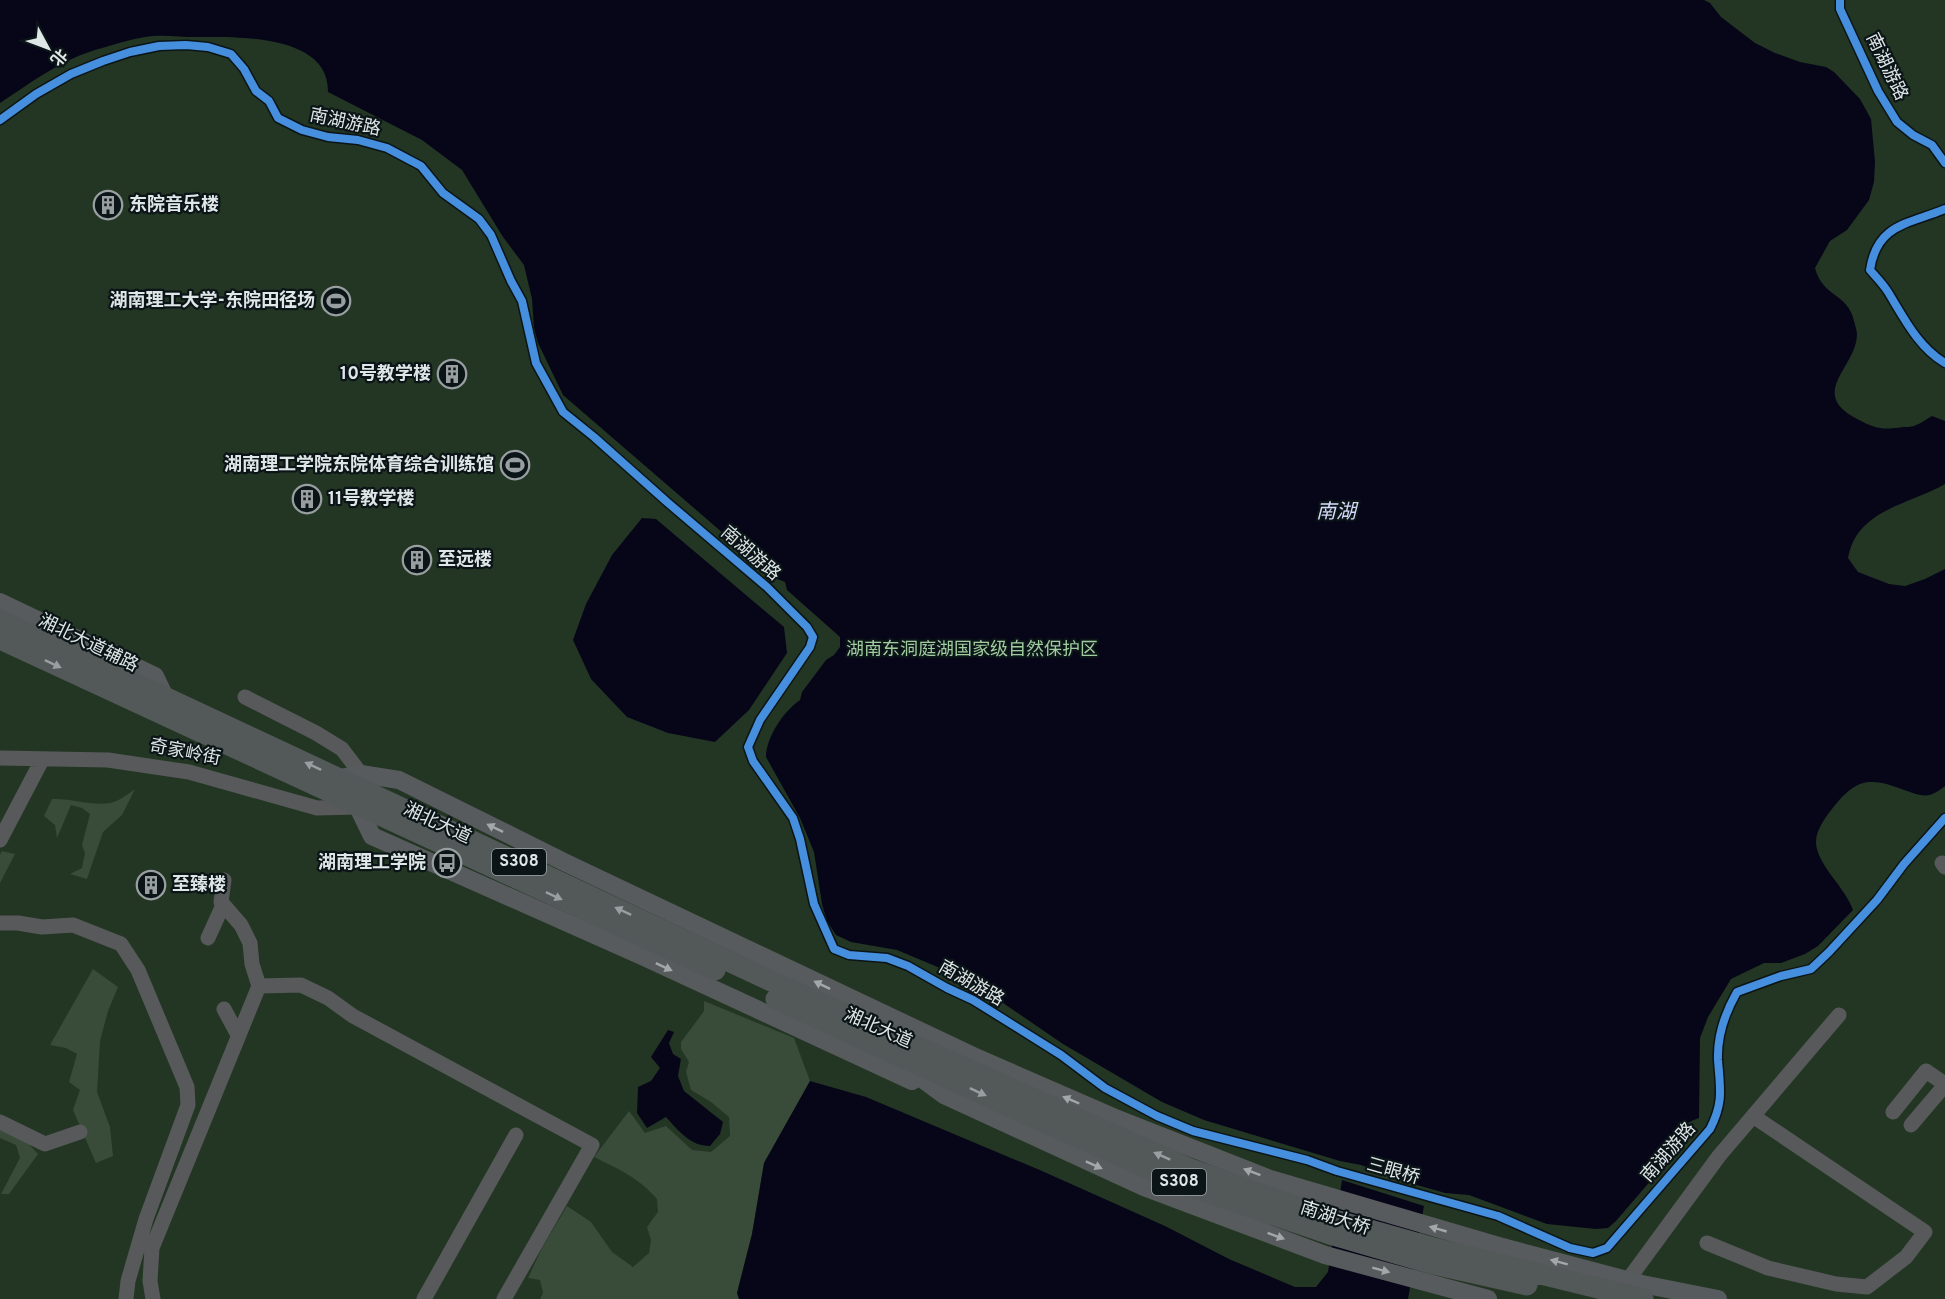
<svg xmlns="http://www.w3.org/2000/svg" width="1945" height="1299" font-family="Overpass,'Noto Sans SC',sans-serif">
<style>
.green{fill:#233624}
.forest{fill:#384c39}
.water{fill:#070619}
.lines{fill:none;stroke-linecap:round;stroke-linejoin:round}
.minor{stroke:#58595b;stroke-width:15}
.major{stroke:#585b5d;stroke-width:18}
.highway{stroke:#535858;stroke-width:21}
.cycleway-casing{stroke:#0b1517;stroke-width:11}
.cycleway{stroke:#468fdf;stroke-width:8}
.oneway{fill:#999fa0}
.oneway2{fill:#a2a7a9}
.labels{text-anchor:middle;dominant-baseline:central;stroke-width:4.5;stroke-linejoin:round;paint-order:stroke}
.shield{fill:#0b1517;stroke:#9fa7a9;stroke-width:1.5}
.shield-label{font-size:16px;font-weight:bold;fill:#dfe6e8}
.street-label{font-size:18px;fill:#dfe6e8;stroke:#0b1517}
.poi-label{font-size:18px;font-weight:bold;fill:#dfe6e8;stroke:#0b1517;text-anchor:start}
.park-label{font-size:18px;fill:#a1cca0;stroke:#0b1517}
.water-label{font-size:20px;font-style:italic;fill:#d6dafc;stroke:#0b1517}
</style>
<rect width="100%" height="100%" fill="#171c1d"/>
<!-- green -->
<path class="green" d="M0 0H1945V1299H0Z"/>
<!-- forest -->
<path class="forest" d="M135 789 122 815 103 832 87 879 70 874 82 868 85 853 82 845 90 814 82 808 71 805 57 838 55 825 44 816 52 799C71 798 91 806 110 803 118 802 128 794 135 789Z
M2 851 15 854 0 883V855Z
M93 969 118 987 108 1011 100 1041 97 1092 110 1127 113 1156 96 1163 73 1110 80 1090 69 1082 77 1054 66 1048 50 1045Z
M704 1001 794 1038 810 1081 764 1163 752 1234 737 1293 739 1299H540L543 1293 540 1280 528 1278 542 1248 567 1206 591 1222 612 1252 633 1267 649 1253 651 1240 647 1227 658 1212 657 1199C638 1177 620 1170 594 1157L629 1111 645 1133 666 1126 692 1150 711 1152 730 1136 729 1117 711 1102 691 1090 686 1072 689 1062 681 1049V1042L704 1011Z
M0 1130 25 1140 38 1154 9 1194H1L20 1158 16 1145 0 1138Z"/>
<!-- water -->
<path class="water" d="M0 0H1704L1710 3 1721 17 1755 43 1775 53 1800 62 1826 67 1834 72 1860 99 1871 119 1875 162 1874 182 1869 200 1847 230 1830 241 1815 268C1823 298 1848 293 1854 321 1855 325 1857 331 1857 335 1856 368 1806 394 1859 420 1876 429 1883 430 1903 427 1907 427 1913 427 1916 425 1922 423 1926 419 1932 416L1945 421V484C1909 505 1857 509 1848 558L1858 572 1889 584 1905 586 1925 579 1945 569V786C1941 789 1935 794 1929 795 1922 797 1914 793 1907 791 1870 777 1857 777 1832 809 1825 818 1816 830 1816 842 1816 864 1846 888 1853 910L1818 946 1805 954 1781 963H1764L1731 979 1708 1017 1700 1038 1699 1118C1677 1126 1674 1136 1671 1157L1616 1221 1608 1228 1596 1229 1547 1224 1469 1195 1445 1193 1417 1185 1361 1165 1340 1161 1204 1120 1162 1102 1063 1044 971 981 897 950 851 942 836 935 827 921 822 904 814 852 800 818 766 757C766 737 784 711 800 700L802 692 826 660 834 655 840 647V637L787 590 785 582 775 578 563 395 538 343 534 328 532 299 524 265 503 237 462 170 422 140 328 92C329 33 234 37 195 37 179 37 160 34 145 37 127 40 109 46 92 51 58 62 29 84 0 103Z
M642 518 656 519 784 627 787 653 749 710 715 742 668 733 627 717 591 679 573 640 586 604 612 555Z
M668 1030 674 1032 669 1043 673 1054 681 1059 678 1076 684 1091 723 1122 720 1134 710 1146C690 1146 679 1131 666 1117L647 1128 637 1113 638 1087 651 1081 660 1068 651 1057Z
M810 1081 866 1097 1042 1171 1165 1226 1229 1259 1295 1287H1316L1328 1272 1342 1180 1424 1206 1408 1299H739L737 1293 752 1234 764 1163Z"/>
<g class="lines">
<!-- minor -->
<path class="minor" d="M245 697 316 733 342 749 361 774
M0 758 108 760 189 772 317 808 357 807
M0 840 42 760
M1942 863 1945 867
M0 923H18L42 927 73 925 121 944 138 970 187 1087 188 1105 146 1219 128 1281 126 1299
M208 938 223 905
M259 986 301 985 328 998 353 1016 592 1145 504 1299
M224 1009 238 1035
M1893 1112 1926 1071 1945 1084
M0 1122 45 1144 80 1132
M1911 1125 1945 1085
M1707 1243 1768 1268 1836 1284 1867 1287 1906 1257 1925 1232 1753 1116
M1628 1280 1719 1156 1839 1015
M153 1299 150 1281 152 1248 259 986 252 964 250 943 241 925 221 902 224 880
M424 1299 516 1135"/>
<!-- major -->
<path class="major" d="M0 602 155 676 165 697
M340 778 361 774 399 780 564 862 973 1056 1113 1117 1270 1179 1495 1245 1642 1284 1718 1299
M358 807 372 836 642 956 912 1081
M898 1061 944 1095 1144 1187 1325 1255 1488 1299"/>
<!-- highway -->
<path class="highway" d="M0 620 769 980 1193 1170 1335 1220 1434 1248 1643 1299
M0 639 715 970
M776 999 1030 1116 1185 1185 1333 1235 1429 1263 1527 1285"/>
<!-- cycleway casing -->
<g class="cycleway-casing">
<path id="cycleway" d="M1840 0V9L1878 91 1897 122 1913 135 1932 145 1945 163
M0 120 36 94 71 74 103 61 130 52 159 46 186 45 208 47 231 54 244 69 256 91 269 101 278 118 302 130 328 137 358 140 387 148 421 166 443 193 479 219 491 235 511 281 522 301 536 363 563 412 594 437 667 502 767 587 807 627 813 637 810 647 760 720 748 747 753 761 793 818 800 839 814 904 834 949 849 955 887 958 908 966 947 988 973 1000 1061 1055 1105 1088 1157 1116 1193 1131 1307 1160 1337 1171 1498 1216 1570 1248 1593 1253 1607 1248 1710 1129C1724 1102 1720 1088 1718 1060 1717 1036 1725 1013 1737 992L1781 976 1811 969 1829 952 1877 900 1904 864 1945 818
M1945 209C1910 224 1877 223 1870 270 1876 277 1883 284 1888 292 1904 318 1918 347 1945 363"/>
</g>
<!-- cycleway -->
<use href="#cycleway" class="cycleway"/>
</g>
<!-- one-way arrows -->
<defs><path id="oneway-solid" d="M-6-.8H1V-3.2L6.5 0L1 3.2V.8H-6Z" transform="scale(1.5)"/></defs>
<g class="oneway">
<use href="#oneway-solid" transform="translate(53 664) rotate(25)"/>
<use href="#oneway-solid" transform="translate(313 766) rotate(-155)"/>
<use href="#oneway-solid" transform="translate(554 896) rotate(25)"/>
<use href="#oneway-solid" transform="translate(623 911) rotate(-155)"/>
<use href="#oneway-solid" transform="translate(978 1092) rotate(25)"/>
<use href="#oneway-solid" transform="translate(1162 1156) rotate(-156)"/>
</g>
<g class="oneway2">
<use href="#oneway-solid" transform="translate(495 828) rotate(-154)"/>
<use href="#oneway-solid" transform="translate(664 967) rotate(25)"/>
<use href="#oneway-solid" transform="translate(822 985) rotate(-154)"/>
<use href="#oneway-solid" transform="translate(1071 1100) rotate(-157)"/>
<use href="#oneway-solid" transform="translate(1094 1165) rotate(24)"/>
<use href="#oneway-solid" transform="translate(1252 1172) rotate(-159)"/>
<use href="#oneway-solid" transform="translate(1438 1229) rotate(-164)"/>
<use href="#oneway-solid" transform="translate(1276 1236) rotate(20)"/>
<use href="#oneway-solid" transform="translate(1559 1262) rotate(-165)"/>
<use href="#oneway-solid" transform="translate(1381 1270) rotate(15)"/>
</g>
<!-- icons -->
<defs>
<g id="building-ring" transform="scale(1.5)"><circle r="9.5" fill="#0b1517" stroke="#999fa1" stroke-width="1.5"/><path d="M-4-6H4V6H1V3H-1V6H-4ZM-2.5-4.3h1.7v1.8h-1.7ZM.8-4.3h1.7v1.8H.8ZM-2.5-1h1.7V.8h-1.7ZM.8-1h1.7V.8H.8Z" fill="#999fa1"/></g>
<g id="stadium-ring" transform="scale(1.5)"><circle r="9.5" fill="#0b1517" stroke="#999fa1" stroke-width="1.5"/><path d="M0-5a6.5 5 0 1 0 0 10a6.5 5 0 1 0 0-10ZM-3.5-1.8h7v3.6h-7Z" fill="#999fa1"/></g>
<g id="bus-ring" transform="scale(1.5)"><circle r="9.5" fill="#0b1517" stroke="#999fa1" stroke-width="1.5"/><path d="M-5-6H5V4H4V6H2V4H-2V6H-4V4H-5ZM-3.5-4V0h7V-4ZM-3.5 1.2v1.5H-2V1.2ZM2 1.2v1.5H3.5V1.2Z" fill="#999fa1"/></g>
</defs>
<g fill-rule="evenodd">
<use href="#building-ring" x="108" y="205"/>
<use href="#stadium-ring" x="336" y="301"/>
<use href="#building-ring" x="452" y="374"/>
<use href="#stadium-ring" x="515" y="465"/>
<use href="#building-ring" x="307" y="499"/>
<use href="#building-ring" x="417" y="560"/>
<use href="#bus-ring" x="447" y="863"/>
<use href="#building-ring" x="151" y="885"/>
</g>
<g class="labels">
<!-- shield labels -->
<g class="shield">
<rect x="492" y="849" width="54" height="26" rx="4.5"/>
<rect x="1152" y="1169" width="54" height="26" rx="4.5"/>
</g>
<g class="shield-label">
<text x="519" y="862">S308</text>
<text x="1179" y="1182">S308</text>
</g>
<!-- street labels -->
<g class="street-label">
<text transform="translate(1886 67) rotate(64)">南湖游路</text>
<text transform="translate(345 123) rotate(12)">南湖游路</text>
<text transform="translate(750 554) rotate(41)">南湖游路</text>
<text transform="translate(88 644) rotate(26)">湘北大道辅路</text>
<text transform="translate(185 753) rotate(11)">奇家岭街</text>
<text transform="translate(437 824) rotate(25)">湘北大道</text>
<text transform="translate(971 984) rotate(30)">南湖游路</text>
<text transform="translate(878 1029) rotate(24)">湘北大道</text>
<text transform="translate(1669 1153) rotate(-49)">南湖游路</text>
<text transform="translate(1393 1172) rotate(16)">三眼桥</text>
<text transform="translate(1335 1219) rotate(18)">南湖大桥</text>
</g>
<!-- poi labels -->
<g class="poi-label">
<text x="129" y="205">东院音乐楼</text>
<text x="315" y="301" text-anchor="end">湖南理工大学-东院田径场</text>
<text x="431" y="374" text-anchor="end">10号教学楼</text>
<text x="494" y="465" text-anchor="end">湖南理工学院东院体育综合训练馆</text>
<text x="328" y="499">11号教学楼</text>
<text x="438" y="560">至远楼</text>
<text x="426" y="863" text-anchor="end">湖南理工学院</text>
<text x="172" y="885">至臻楼</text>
</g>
<!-- park labels -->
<g class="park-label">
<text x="972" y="650">湖南东洞庭湖国家级自然保护区</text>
</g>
<!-- water labels -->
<g class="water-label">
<text x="1336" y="513">南湖</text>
</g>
</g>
<!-- north arrow -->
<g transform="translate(48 48) rotate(131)" stroke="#0b1517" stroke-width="4.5" paint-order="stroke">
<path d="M0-4.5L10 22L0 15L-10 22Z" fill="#dfe6e8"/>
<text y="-9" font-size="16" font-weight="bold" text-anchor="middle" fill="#dfe6e8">北</text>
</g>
</svg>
